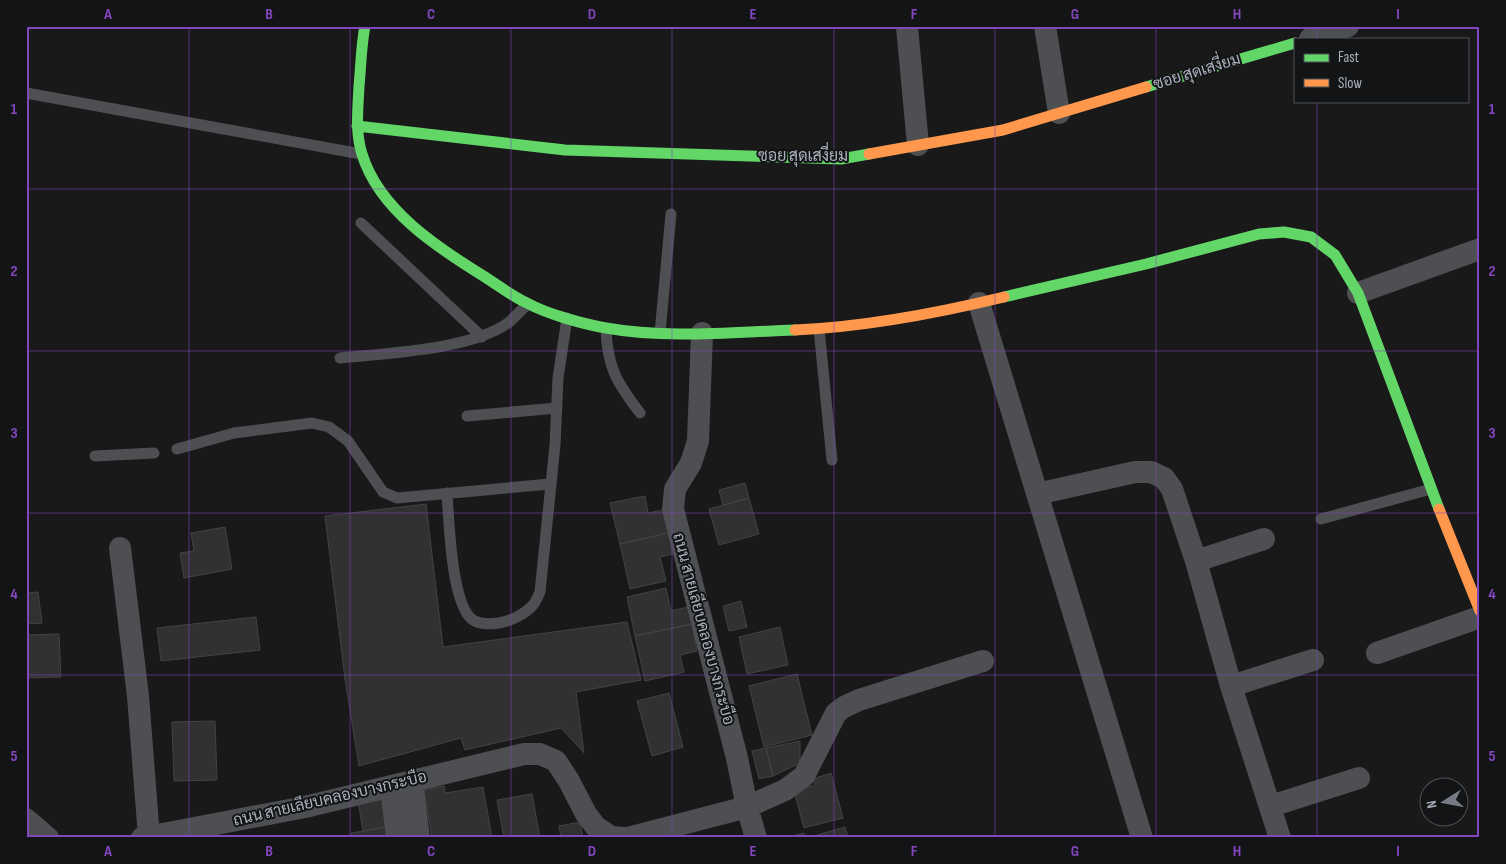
<svg xmlns="http://www.w3.org/2000/svg" width="1506" height="864" font-family="'Sofia Sans Condensed',Sarabun,sans-serif">
<style>
.building{fill:#313132;stroke:#424346}
.lines{fill:none;stroke-linecap:round;stroke-linejoin:round}
.lane{stroke:#4d4f53;stroke-width:11}
.street{stroke:#4d4f53;stroke-width:22}
.fast{stroke:#63d668;stroke-width:11}
.slow{stroke:#ff974d;stroke-width:11}
.grid{fill:none;stroke:#8446be;stroke-width:1;stroke-opacity:0.55}
.labels{text-anchor:middle;dominant-baseline:central;stroke-width:4;stroke-linejoin:round;paint-order:stroke}
.street-label{font-size:16px;fill:#aab0bc;stroke:#131416}
.neatline{fill:none;stroke:#8446be;stroke-width:2}
.grid-label{font-size:16px;text-anchor:middle;font-weight:bold;fill:#8446be}
</style>
<rect width="100%" height="100%" fill="#19191a"/>
<!-- building -->
<path class="building" d="M745 483 749 498 723 505 719 490Z
M645 496 648 513 663 510 668 533 620 544 610 503Z
M749 498 759 534 719 545 709 509Z
M426 504 443 647 627 622 641 680 576 692 584 753 561 728 465 750 461 738 359 766 345 679 325 516Z
M225 527 232 569 184 578 180 553 194 551 191 533Z
M668 533 673 554 660 557 666 581 630 589 620 544Z
M666 588 671 611 688 607 692 624 635 636 627 597Z
M38 592 42 623 26 624V593Z
M741 601 747 627 729 631 723 606Z
M256 617 260 650 161 661 157 628Z
M692 624 697 651 680 655 684 672 645 681 635 636Z
M780 627 788 665 747 674 739 637Z
M59 634 61 677 26 678V635Z
M797 674 812 735 764 747 749 686Z
M669 693 683 747 652 756 637 701Z
M215 721 217 780 174 781 172 722Z
M800 741V763L773 776 766 748Z
M766 748 773 776 759 779 752 751Z
M831 773 843 818 804 828 794 791 815 785 813 779Z
M444 786 445 793 483 787 492 838H432L424 790Z
M532 794 540 838H504L497 800Z
M387 796 391 826 363 831 358 801Z
M580 822 583 838H561L559 826Z
M388 827 390 838H352L351 833Z
M845 827 848 838H818L817 835Z
M804 833 805 838H786Z"/>
<g class="lines">
<!-- lane -->
<path class="lane" d="M26 93 361 154
M361 223 482 337
M606 328C607 367 617 383 640 413
M819 329 832 460
M660 333 671 214
M340 358C387 353 470 350 508 323 515 317 521 310 528 304
M467 416 557 408
M177 449 234 433 312 423 329 427 348 441 383 492 397 498 550 484
M95 456 154 453
M447 493C449 519 451 605 473 620 481 625 491 624 499 623 511 621 525 614 533 605 536 602 538 596 540 592L555 445 558 378 567 318
M1321 519 1431 489"/>
<!-- street -->
<path class="street" d="M1045 26 1059 113
M907 27 918 145
M1310 39 1348 26
M1358 293 1480 249
M979 303 1142 838
M1037 494 1135 472H1151L1164 478 1172 489 1196 561 1231 686 1280 838
M120 548 138 696 149 837
M1196 561 1264 539
M1377 653 1480 617
M1231 686 1313 660
M412 781 419 838
M391 786 397 838
M1271 806 1359 778
M26 819 48 838
M142 838 305 807 524 754H540L556 761 569 781 586 814 596 827 611 837 626 838
M628 838 747 807 737 758 673 509 675 489 691 463 698 441 702 333
M756 838 747 807 785 790 804 776 836 713 844 707 859 700 983 661"/>
<!-- fast -->
<path class="fast" d="M365 26C361 46 361 66 359 86 358 109 355 132 362 154 379 210 438 248 485 277 499 286 512 296 527 303 547 314 583 324 606 328 668 339 733 332 795 330
M1146 87 1295 43
M357 126 565 150 841 159 869 154
M1004 297 1146 264 1259 234 1284 232 1311 237 1335 255 1358 293 1439 509"/>
<!-- slow -->
<path class="slow" d="M869 154 1003 130 1146 87
M795 330C863 327 938 313 1004 297
M1439 509 1480 611"/>
</g>
<!-- grid -->
<path class="grid" d="M189 26V838M350 26V838M511 26V838M672 26V838M834 26V838M995 26V838M1156 26V838M1317 26V39M1317 101V838M26 189H1480M26 351H1480M26 513H1480M26 675H1480"/>
<g class="labels">
<!-- street labels -->
<g class="street-label">
<text transform="translate(1197 72) rotate(-17)">ซอย สุดเสงี่ยม</text>
<text x="803" y="156">ซอย สุดเสงี่ยม</text>
<text transform="translate(703 629) rotate(75)">ถนน สายเลียบคลองบางกระบือ</text>
<text transform="translate(330 799) rotate(-13)">ถนน สายเลียบคลองบางกระบือ</text>
</g>
</g>
<!-- border -->
<rect width="1506" height="864" fill="none" stroke="#131416" stroke-width="55"/>
<!-- legend -->
<rect x="1294" y="38" width="175" height="65" fill="#131416" stroke="#4f5258"/>
<rect x="1304" y="54" width="25" height="8" fill="#63d668" stroke="#4f5258"/>
<text x="1338" y="62" font-size="15" fill="#aab0bc">Fast</text>
<rect x="1304" y="79" width="25" height="8" fill="#ff974d" stroke="#4f5258"/>
<text x="1338" y="88" font-size="15" fill="#aab0bc">Slow</text>
<!-- north arrow -->
<g transform="translate(1444 802) rotate(259)"><circle r="24" fill="#131416" stroke="#4f5258"/>
<path d="M0-4L9 19L0 12L-9 19Z" fill="#777b83"/>
<text y="-8" font-size="14" font-weight="bold" text-anchor="middle" fill="#aab0bc">N</text>
</g>
<rect x="28" y="28" width="1450" height="808" class="neatline"/>
<g class="grid-label">
<text x="108" y="19">A</text>
<text x="269" y="19">B</text>
<text x="431" y="19">C</text>
<text x="592" y="19">D</text>
<text x="753" y="19">E</text>
<text x="914" y="19">F</text>
<text x="1075" y="19">G</text>
<text x="1237" y="19">H</text>
<text x="1398" y="19">I</text>
<text x="14" y="114">1</text>
<text x="1492" y="114">1</text>
<text x="14" y="276">2</text>
<text x="1492" y="276">2</text>
<text x="14" y="438">3</text>
<text x="1492" y="438">3</text>
<text x="14" y="599">4</text>
<text x="1492" y="599">4</text>
<text x="14" y="761">5</text>
<text x="1492" y="761">5</text>
<text x="108" y="856">A</text>
<text x="269" y="856">B</text>
<text x="431" y="856">C</text>
<text x="592" y="856">D</text>
<text x="753" y="856">E</text>
<text x="914" y="856">F</text>
<text x="1075" y="856">G</text>
<text x="1237" y="856">H</text>
<text x="1398" y="856">I</text>
</g>
</svg>
